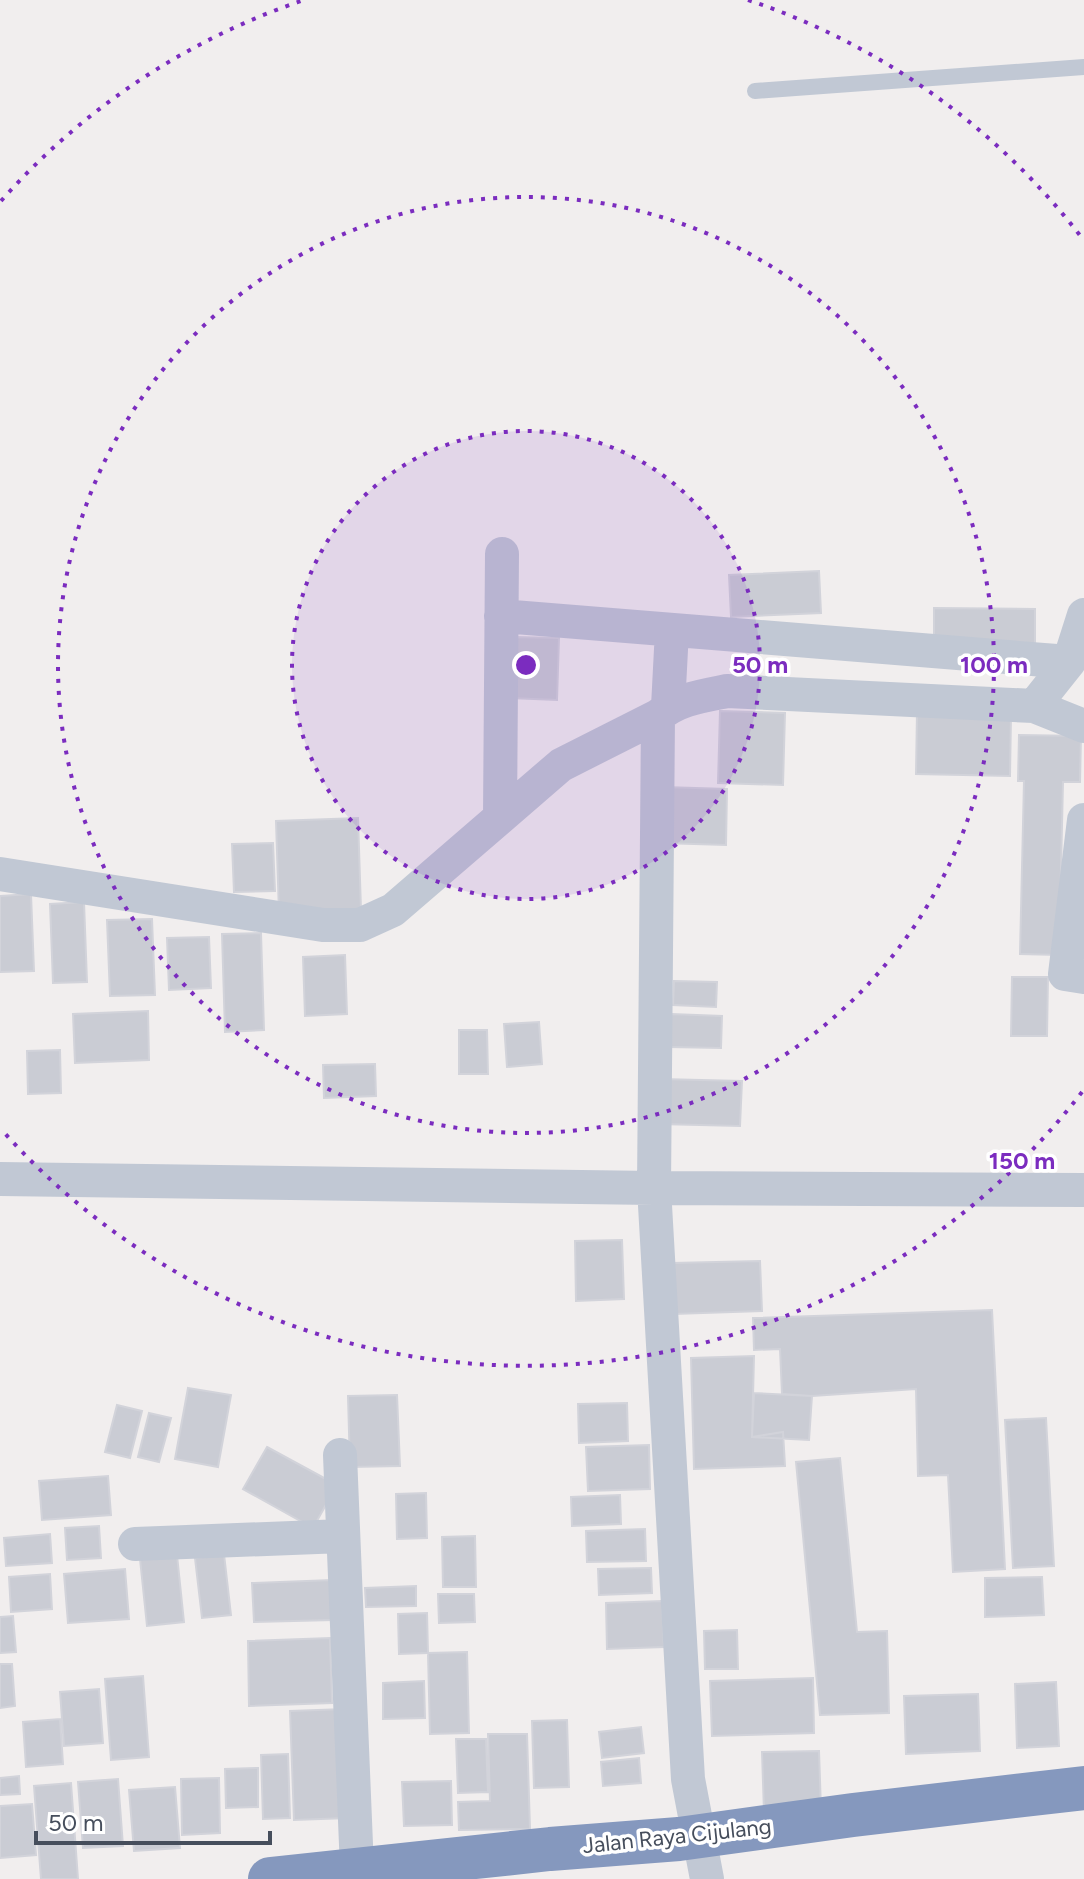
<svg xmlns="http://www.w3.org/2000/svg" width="1084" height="1879" font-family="Figtree,sans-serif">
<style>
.building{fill:#caccd4;stroke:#d2d3da;stroke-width:2}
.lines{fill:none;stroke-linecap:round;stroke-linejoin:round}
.lane{stroke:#c1c8d4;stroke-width:16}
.street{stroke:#c1c8d4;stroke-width:34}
.highway{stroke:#8598be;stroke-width:44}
.ring{fill:none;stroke:#7b2cbf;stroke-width:4;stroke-dasharray:4 8}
.labels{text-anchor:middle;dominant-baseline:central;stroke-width:7;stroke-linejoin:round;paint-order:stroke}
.street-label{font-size:22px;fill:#464e5c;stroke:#fff}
.centre{fill:#7b2cbf;stroke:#fff;stroke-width:4}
.ring-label{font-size:24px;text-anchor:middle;font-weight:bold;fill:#7b2cbf;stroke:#fff;stroke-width:7;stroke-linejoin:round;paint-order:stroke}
</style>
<rect width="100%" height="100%" fill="#f1eeee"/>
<!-- building -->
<path class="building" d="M819 571 821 613 731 617 729 575Z
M934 608 1035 609V650L934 649Z
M512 637 559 638 557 700 510 698Z
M720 711 785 713 783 785 718 783Z
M917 712 1011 715 1010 776 916 774Z
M1019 735 1081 736 1080 782H1063L1059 955 1020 954 1024 781H1018Z
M663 787 727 789 726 845 662 843Z
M358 818 361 910 279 913 276 821Z
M273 843 275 891 234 892 232 844Z
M31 894 34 971 0 972V896Z
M84 902 87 982 53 983 50 904Z
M152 919 155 995 110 996 107 920Z
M261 933 264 1030 225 1032 222 934Z
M209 937 211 988 169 990 167 938Z
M345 955 347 1014 305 1016 303 957Z
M1012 977H1048L1047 1036H1011Z
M674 981 717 982 716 1007 673 1005Z
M148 1011 149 1060 75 1063 73 1014Z
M671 1014 722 1016 721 1048 670 1047Z
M539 1022 542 1064 507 1067 504 1024Z
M459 1030H487L488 1074H459Z
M60 1050 61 1093 28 1094 27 1051Z
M375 1064 376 1096 324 1098 323 1065Z
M660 1079 742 1081 740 1126 659 1124Z
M622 1240 624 1299 576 1301 575 1241Z
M760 1261 762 1311 674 1314 672 1263Z
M992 1310 1005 1569 953 1572 948 1475 918 1476 916 1389 812 1396 782 1394 780 1349 754 1350 753 1318Z
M754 1356 752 1437 783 1432 785 1466 694 1469 691 1358Z
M188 1388 231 1395 218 1467 175 1459Z
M754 1393 812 1396 809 1440 752 1437Z
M397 1395 400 1466 350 1467 348 1396Z
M627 1403 628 1441 579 1443 578 1404Z
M117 1405 142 1411 130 1458 105 1452Z
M149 1413 171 1418 159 1462 138 1457Z
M1046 1418 1054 1566 1013 1568 1005 1420Z
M649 1445 650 1489 588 1491 586 1447Z
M267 1447 337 1485 313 1528 243 1489Z
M840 1458 857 1632 887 1631 889 1713 820 1715 796 1462Z
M108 1476 111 1515 42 1520 39 1481Z
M426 1493 427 1538 397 1539 396 1494Z
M620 1495 621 1524 572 1526 571 1497Z
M99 1526 101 1558 67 1560 65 1528Z
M645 1529 646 1561 587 1562 586 1531Z
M50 1534 52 1563 6 1566 4 1538Z
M475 1536 476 1587H443L442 1537Z
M224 1554 231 1615 202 1618 195 1558Z
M177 1555 184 1622 147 1626 140 1559Z
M651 1568 652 1593 599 1595 598 1569Z
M125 1569 129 1619 68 1623 64 1574Z
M50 1574 52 1609 11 1612 9 1577Z
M1042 1577 1044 1615 985 1617V1578Z
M332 1580 333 1620 254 1622 252 1583Z
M416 1586V1606L366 1607 365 1588Z
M438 1594H474L475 1622 439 1623Z
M662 1601 664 1647 607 1649 606 1603Z
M427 1613 428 1653 399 1654 398 1614Z
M13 1616 16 1652 0 1653V1617Z
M737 1630 738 1669H705L704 1631Z
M330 1638 332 1703 249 1706 248 1641Z
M467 1652 469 1733 430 1734 428 1653Z
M0 1664H12L15 1706 0 1708Z
M143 1676 149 1757 111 1760 105 1679Z
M813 1678 814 1733 712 1736 710 1681Z
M424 1681 425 1718 383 1719V1683Z
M1056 1682 1059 1746 1017 1748 1015 1684Z
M99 1689 103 1743 64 1746 60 1692Z
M978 1694 980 1751 906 1754 904 1696Z
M345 1709 348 1818 294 1820 290 1711Z
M60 1719 63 1764 26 1767 23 1722Z
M567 1720 569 1787 534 1788 532 1721Z
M641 1727 644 1753 602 1758 599 1732Z
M488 1734H527L530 1829 459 1830 458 1802 490 1801Z
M456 1739H486L488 1792 458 1793Z
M819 1751 821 1810 764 1812 762 1752Z
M288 1754 290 1818 263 1819 261 1755Z
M639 1758 641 1783 603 1786 601 1762Z
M258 1768V1807L226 1808 225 1769Z
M19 1776 20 1794 0 1795V1778Z
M219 1778 220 1833 182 1835 181 1779Z
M118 1779 123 1846 83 1848 78 1782Z
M451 1781 452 1825 404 1826 402 1782Z
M71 1783 78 1879H41L34 1786Z
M175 1787 180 1848 134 1851 129 1790Z
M32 1804 36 1855 0 1858V1806Z"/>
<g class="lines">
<!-- lane -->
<path class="lane" d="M755 91 1084 67"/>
<!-- street -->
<path class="street" d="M501 616 1069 662
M1034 706 1084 726
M668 707 672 630
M500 816 502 554
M1084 820 1065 974 1084 977
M0 874 323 925H360L393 910 561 765 658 716
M0 1179 654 1188 658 716C678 699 702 696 727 691L1034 706 1069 662 1084 615
M340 1455 357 1869
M135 1544 343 1536
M707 1879 688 1779 654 1188 1084 1190"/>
<!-- highway -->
<path class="highway" d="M270 1879 550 1849 679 1839 853 1815 1084 1788"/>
</g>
<!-- distance rings -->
<circle cx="526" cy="665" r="234" fill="#7b2cbf" fill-opacity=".12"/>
<g class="ring">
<circle cx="526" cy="665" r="234"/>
<circle cx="526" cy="665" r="468"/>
<path d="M1082 1092A701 701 0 0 1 1 1129M1 201A701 701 0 0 1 304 0M748 0A701 701 0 0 1 1082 238"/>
</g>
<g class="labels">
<!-- street labels -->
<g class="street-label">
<text transform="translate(677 1836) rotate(-6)">Jalan Raya Cijulang</text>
</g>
</g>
<circle cx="526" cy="665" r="12" class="centre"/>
<g class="ring-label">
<text x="760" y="673">50 m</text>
<text x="994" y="673">100 m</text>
<text x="1022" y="1169">150 m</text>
</g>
<!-- scale -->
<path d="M36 1831v12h234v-12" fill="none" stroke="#464e5c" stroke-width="4"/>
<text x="48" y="1831" font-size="24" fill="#464e5c" stroke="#ffffff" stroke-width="6" paint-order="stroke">50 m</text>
</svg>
